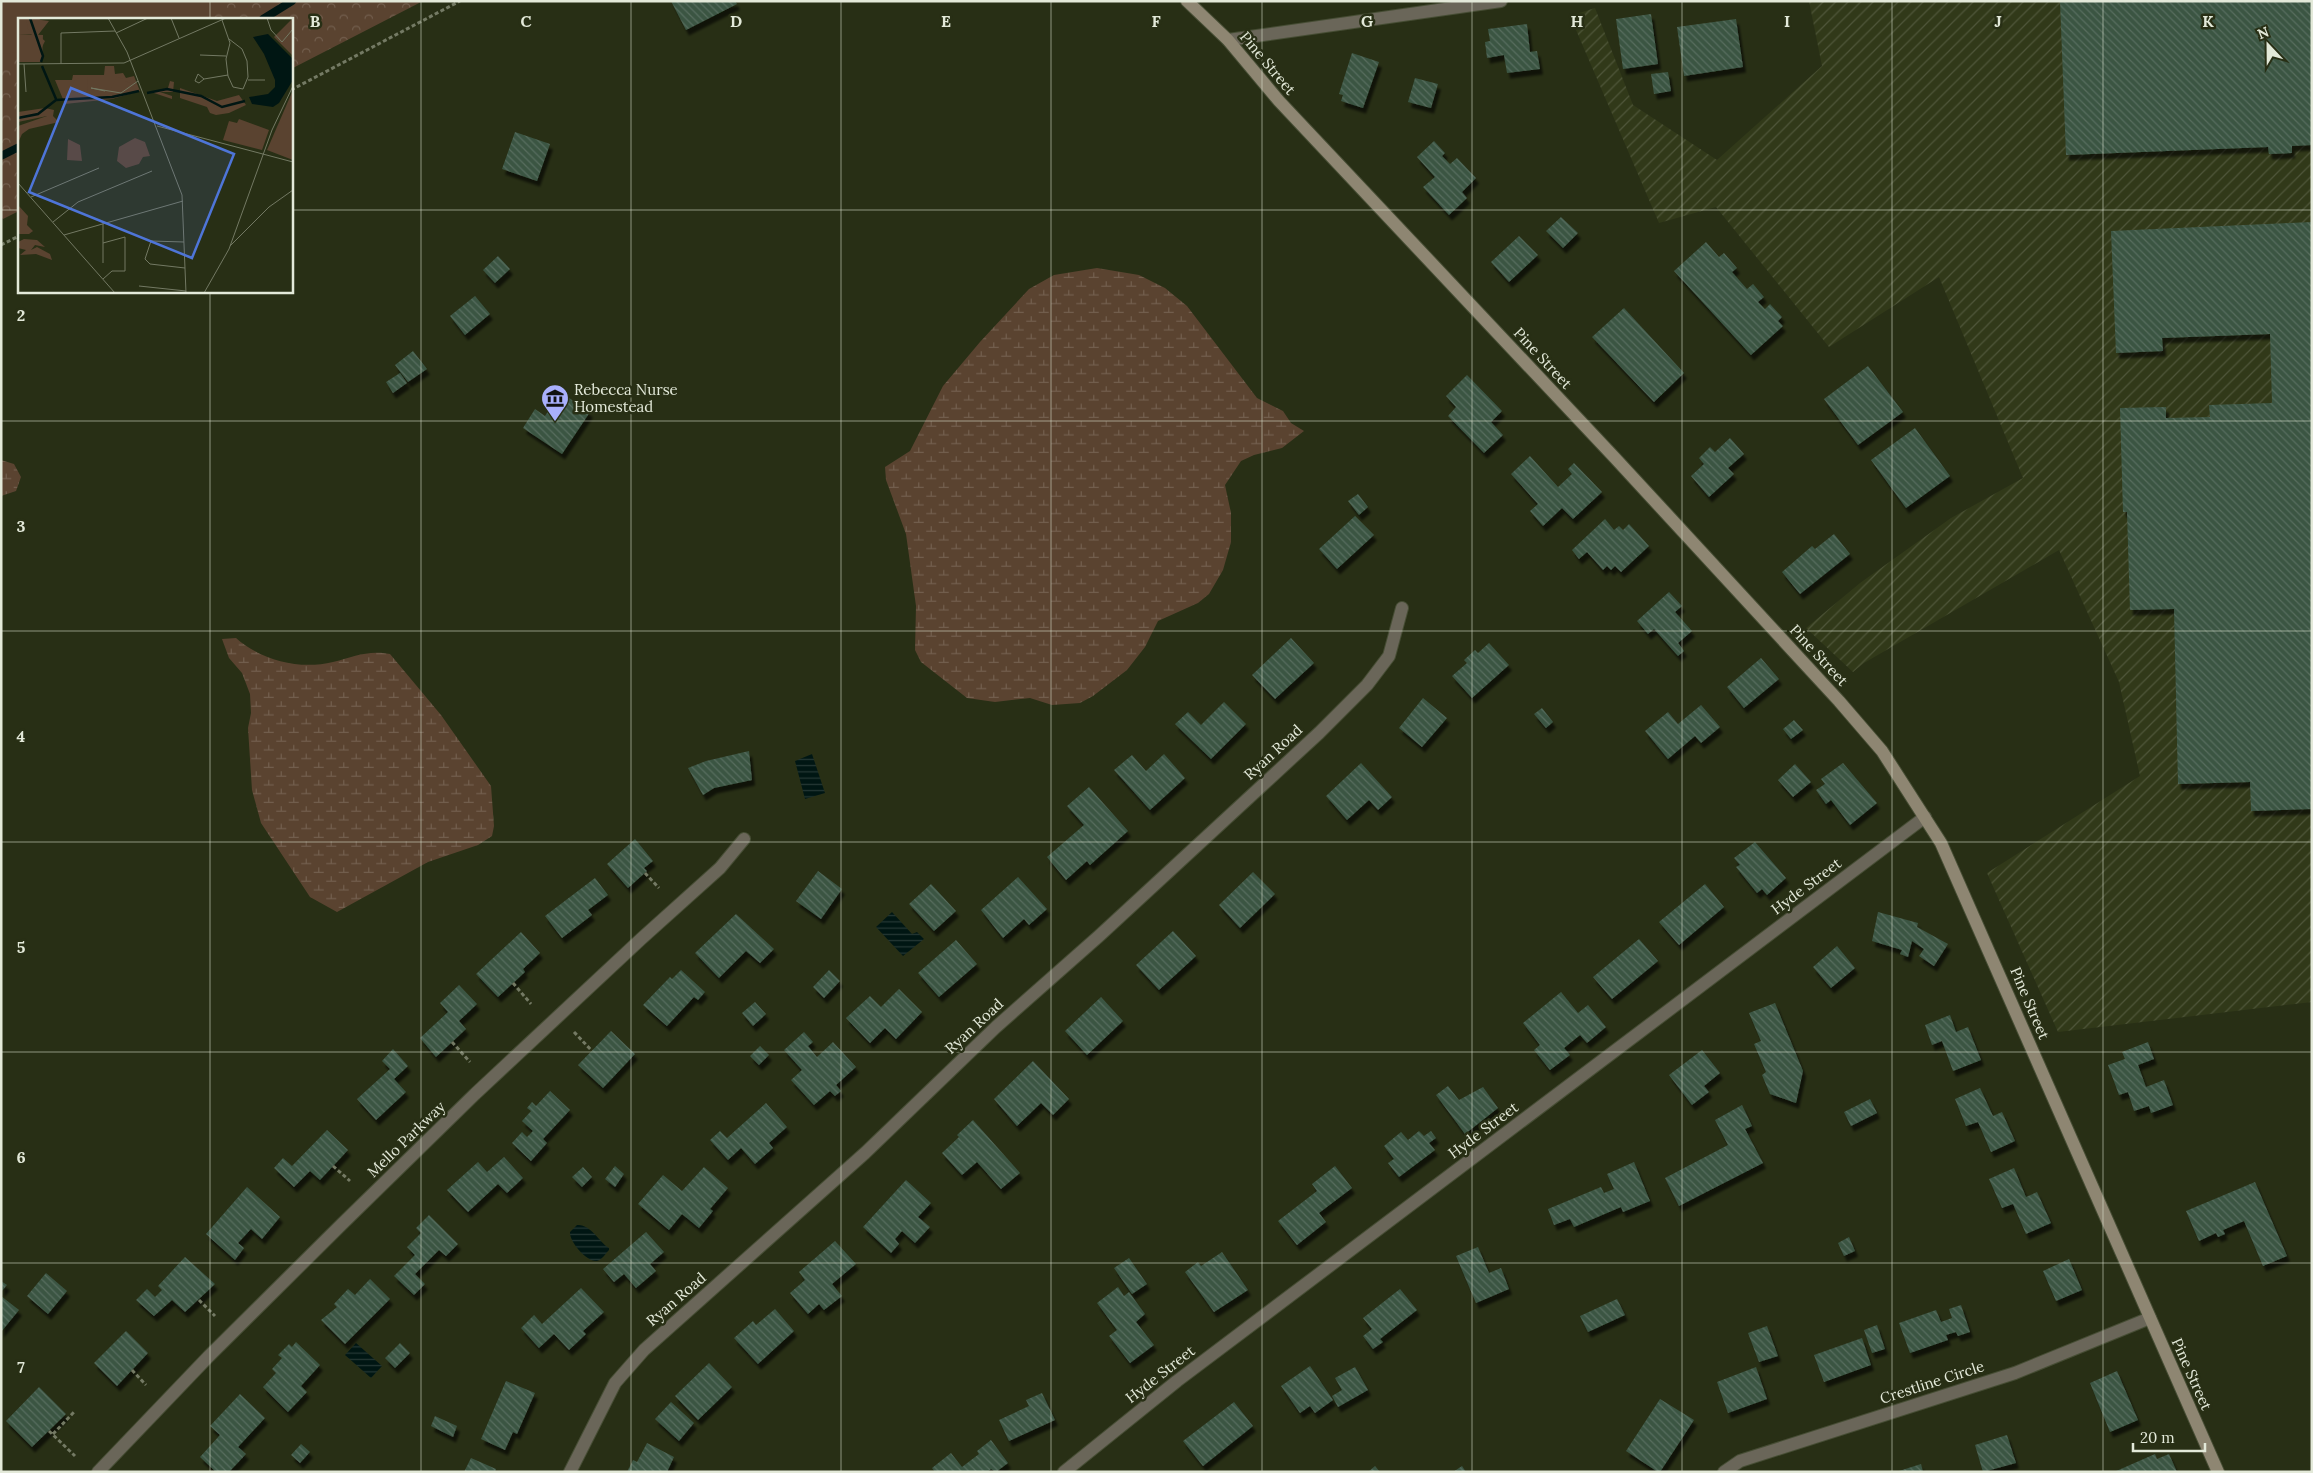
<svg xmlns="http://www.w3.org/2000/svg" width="2313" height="1473" font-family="Lora,serif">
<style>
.industrial{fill:url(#industrial-furrows)}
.forest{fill:url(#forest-crowns)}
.wetland{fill:url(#wetland-marsh)}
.garden{fill:#5a4330}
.water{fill:url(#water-rules)}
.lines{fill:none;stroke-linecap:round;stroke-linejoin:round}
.stream{stroke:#001613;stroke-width:8}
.building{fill:url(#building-back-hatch);filter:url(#shadow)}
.street-casing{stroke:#464d34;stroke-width:14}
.secondary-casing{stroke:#464d34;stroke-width:14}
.path{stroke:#747a64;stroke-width:3;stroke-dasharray:4 2.5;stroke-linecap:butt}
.street{stroke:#6a6659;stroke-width:12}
.secondary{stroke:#8e8672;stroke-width:12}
.grid{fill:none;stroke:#e3e9d9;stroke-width:1;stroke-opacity:0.55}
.labels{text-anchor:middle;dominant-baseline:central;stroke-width:5;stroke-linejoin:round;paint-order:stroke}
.street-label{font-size:15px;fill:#e3e9d9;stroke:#282f15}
.poi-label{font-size:15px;fill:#e3e9d9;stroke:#282f15;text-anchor:start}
.inset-river{fill:none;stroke:#001613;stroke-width:2.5}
.inset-road{fill:none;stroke:#737963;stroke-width:1}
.view{fill:#4e75d8;fill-opacity:0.15;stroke:#4e75d8;stroke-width:2.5}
.inset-edge{fill:none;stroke:#e3e9d9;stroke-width:2.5}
.grid-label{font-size:16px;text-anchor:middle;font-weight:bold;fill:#e3e9d9;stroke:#282f15;stroke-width:5;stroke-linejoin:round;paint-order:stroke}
</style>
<defs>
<pattern id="industrial-furrows" width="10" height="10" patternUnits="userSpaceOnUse" patternTransform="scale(1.25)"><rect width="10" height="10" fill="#313919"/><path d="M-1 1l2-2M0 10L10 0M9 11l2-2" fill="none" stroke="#4f563a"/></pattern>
<pattern id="forest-crowns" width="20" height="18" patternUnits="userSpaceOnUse" patternTransform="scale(1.25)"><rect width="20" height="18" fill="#5a4330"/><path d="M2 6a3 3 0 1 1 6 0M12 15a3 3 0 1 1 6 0" fill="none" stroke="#725e4d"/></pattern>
<pattern id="wetland-marsh" width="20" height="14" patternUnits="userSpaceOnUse" patternTransform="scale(1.25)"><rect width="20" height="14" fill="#5a4330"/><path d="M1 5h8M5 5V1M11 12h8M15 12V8" fill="none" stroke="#725e4d"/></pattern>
<pattern id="water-rules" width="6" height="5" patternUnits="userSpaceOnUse" patternTransform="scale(1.25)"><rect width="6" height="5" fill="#001613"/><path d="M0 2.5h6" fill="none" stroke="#253835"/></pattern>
<pattern id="building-back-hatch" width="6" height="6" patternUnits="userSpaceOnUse" patternTransform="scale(1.25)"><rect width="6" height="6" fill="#3b5543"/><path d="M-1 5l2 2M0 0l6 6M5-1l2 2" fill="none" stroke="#576d5e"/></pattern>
<filter id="shadow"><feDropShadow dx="3" dy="5.5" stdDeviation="1" flood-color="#0009"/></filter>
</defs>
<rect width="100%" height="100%" fill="#282f15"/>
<!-- industrial -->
<path class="industrial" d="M1809 1H2312V1002L2058 1032 1987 873 2140 776 2119 682 2059 550 1864 663 1853 672 1806 628 1860 583 1951 518 2023 478 1939 277 1829 347 1716 207 1659 223 1570 16 1595 8 1633 105 1717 160 1822 66Z"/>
<!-- forest -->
<path class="forest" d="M1 1H423L291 69V19H19V211L3 219 1 217Z"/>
<!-- wetland -->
<path class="wetland" d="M1097 268 1139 275 1165 288 1187 306 1257 398 1283 411 1291 423 1304 431 1282 448 1254 455 1241 461 1225 485 1231 513V542L1223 570 1209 594 1198 603 1158 621 1145 647 1127 670 1093 696 1080 703 1052 705 1030 698 995 702 967 698 921 662 915 650 916 606 906 534 886 480 885 467 910 451 943 386 980 342 1029 289 1054 275Z
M1 460 14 464 21 477 16 491 1 496Z
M236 638C262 661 300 670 333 662 355 657 366 650 390 654L441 715 491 786 494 826 492 836 478 845 428 862 337 912 310 897 261 823 252 790 248 728 251 713 250 694 242 673 229 658 222 639Z"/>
<!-- garden -->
<path class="garden" d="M1 1H224L212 19H19V52L1 54Z"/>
<!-- water -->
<path class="water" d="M812 754 825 793 805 799 795 761Z
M892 912 912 934 917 932 924 939 903 956 876 927Z
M577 1225C591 1224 599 1242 609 1248V1250C606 1253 602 1260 597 1261 586 1262 569 1241 570 1232Z
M356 1343 382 1366 371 1378 345 1355Z"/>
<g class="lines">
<!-- stream -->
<path class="stream" d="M263 19 292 1
M1 156 19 147"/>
</g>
<!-- building -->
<path class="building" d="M671 1H735L737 4 686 30Z
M2060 1H2312V145L2292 146V153L2269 154 2268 147 2066 155Z
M1651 14 1658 64 1623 69 1616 19Z
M1736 19 1743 67 1684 76 1677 27Z
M1527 24 1530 52 1537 51 1540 69 1507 73 1504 55 1487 58 1485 42 1490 41 1488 29Z
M1352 53 1379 62 1363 108 1341 101 1343 95 1339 94Z
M1668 72 1671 91 1654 94 1651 74Z
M1415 78 1438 84 1431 108 1408 102Z
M515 132 550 144 537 181 502 169Z
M1434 141 1445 153 1442 156 1450 164 1457 158 1476 178 1462 192 1467 198 1449 215 1423 187 1435 177 1417 157Z
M1561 217 1578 233 1563 248 1546 231Z
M2312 222V809L2251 811 2250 782 2178 784 2174 609 2130 610 2127 512H2123L2120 408 2166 407V418L2210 417 2209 405 2272 403 2270 334 2162 338 2163 351 2116 353 2111 231Z
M1519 236 1538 255 1509 282 1491 262Z
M1706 242 1719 257 1724 253 1737 268 1732 272 1747 289 1753 284 1764 297 1758 302 1765 309 1770 304 1782 317 1778 321 1783 326 1751 355 1674 271Z
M498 256 510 269 495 283 483 270Z
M475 296 490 314 465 335 450 316Z
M1624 308 1684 373 1654 402 1592 337Z
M413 351 427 369 408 382 395 365Z
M1868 366 1903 412 1858 445 1824 399Z
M400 373 407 383 393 393 386 382Z
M1467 375 1502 411 1491 422 1503 435 1484 453 1448 416 1456 407 1446 396Z
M560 392 590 412 562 454 523 428 535 409 545 416Z
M1915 428 1950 476 1906 508 1871 460Z
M1730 438 1744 454 1728 468 1734 474 1709 497 1691 476 1704 464 1699 458 1710 447 1715 452Z
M1530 456 1558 487 1572 474 1568 469 1574 463 1602 492 1573 519 1562 508 1543 526 1530 511 1538 504 1511 474Z
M1358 494 1368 507 1359 515 1348 501Z
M1355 516 1374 535 1337 569 1319 549Z
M1605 519 1614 530 1619 526 1623 530 1629 524 1649 546 1621 572 1615 566 1611 570 1607 566 1603 570 1587 552 1579 559 1572 550Z
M1834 534 1850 554 1800 594 1782 572 1812 546 1815 549Z
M1669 592 1682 606 1675 612 1692 631 1678 643 1684 651 1678 656 1654 629 1648 634 1637 621Z
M1291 638 1314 663 1275 699 1252 675Z
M1489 643 1509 665 1472 698 1452 676 1467 663 1464 660 1475 650 1478 653Z
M1761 658 1779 679 1744 708 1727 687Z
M1423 698 1447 718 1422 747 1399 728Z
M1224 702 1246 724 1211 759 1175 724 1188 712 1201 725Z
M1701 705 1720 727 1701 743 1695 736 1668 759 1645 731 1668 712 1678 724Z
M1542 708 1553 722 1546 728 1534 714Z
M1794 720 1803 730 1791 739 1783 729Z
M749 751 752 780 714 788 703 795 688 768 706 761Z
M1164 754 1185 778 1150 810 1114 770 1132 755 1146 771Z
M1361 763 1392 797 1378 810 1369 800 1347 820 1326 796Z
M1843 763 1877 803 1850 825 1831 800 1826 804 1816 790 1825 784 1821 779Z
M1795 764 1811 782 1793 797 1778 780Z
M1089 787 1128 831 1090 865 1087 861 1066 880 1047 857 1084 825 1067 806Z
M635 839 653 861 644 868 647 871 628 888 607 864Z
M1755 842 1786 878 1767 895 1762 889 1757 893 1736 867 1740 865 1734 858Z
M818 871 842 889 821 919 796 901Z
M1253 872 1275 894 1240 928 1219 905Z
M1018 877 1047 909 1029 925 1024 919 1003 938 981 910Z
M595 878 608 895 588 910 592 915 562 938 545 916Z
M931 884 956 911 934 931 909 904Z
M1705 884 1724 907 1679 945 1659 922Z
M1878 912 1918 923 1917 927 1948 944 1934 966 1919 956 1924 949 1912 941 1908 957 1900 954 1902 950 1872 941Z
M736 914 774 949 760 963 746 951 719 978 695 953Z
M1173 931 1196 956 1159 990 1136 965Z
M521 932 540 953 523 969 525 972 498 997 476 974Z
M1639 939 1658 961 1612 999 1593 977Z
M956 940 977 964 939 997 918 973Z
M1837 946 1855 968 1831 988 1813 967Z
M681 970 705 992 698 1000 694 997 667 1026 643 1005 670 977 672 979Z
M829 970 840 981 824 998 813 987Z
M459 985 477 1004 459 1021 466 1029 436 1057 420 1038 448 1012 440 1003Z
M899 989 922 1012 896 1039 885 1028 870 1043 846 1018 870 996 881 1007Z
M1561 992 1578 1013 1588 1005 1606 1027 1587 1043 1580 1035 1564 1048 1570 1055 1550 1070 1534 1050 1540 1045 1523 1023Z
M1101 997 1123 1021 1087 1055 1065 1031Z
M755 1002 766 1014 753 1026 742 1013Z
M1775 1003 1803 1071 1796 1103 1770 1094 1762 1075 1766 1072 1754 1044 1761 1041 1749 1013Z
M1950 1015 1956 1032 1968 1027 1981 1060 1953 1071 1942 1041 1932 1045 1925 1025Z
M611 1031 635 1054 603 1088 578 1065Z
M804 1032 813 1042 808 1046 817 1057 833 1042 856 1067 836 1085 841 1091 835 1096 830 1091 814 1105 791 1080 802 1070 784 1050Z
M2148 1042 2154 1059 2138 1065 2146 1087 2164 1080 2173 1105 2151 1113 2149 1106 2134 1111 2128 1092 2119 1095 2108 1065 2125 1059 2122 1052Z
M760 1046 769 1055 759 1065 750 1056Z
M393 1049 408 1066 394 1079 406 1092 376 1120 357 1099 390 1069 382 1061Z
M1702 1050 1720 1073 1704 1086 1709 1092 1692 1105 1669 1075Z
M1033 1061 1069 1099 1053 1115 1041 1103 1017 1126 994 1099Z
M1448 1086 1459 1100 1483 1087 1498 1108 1465 1134 1436 1095Z
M1980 1088 1993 1116 2002 1112 2015 1141 1991 1152 1978 1122 1966 1126 1955 1099Z
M550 1091 570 1110 543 1139 547 1143 531 1161 512 1143 522 1132 527 1137 533 1131 522 1121 531 1111 527 1108 532 1102 536 1106Z
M1870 1099 1877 1113 1851 1126 1844 1112Z
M766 1103 787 1127 769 1143 773 1148 755 1164 741 1148 728 1160 710 1140 720 1131 727 1138Z
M1742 1105 1752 1126 1745 1129 1763 1163 1679 1206 1665 1178 1728 1145 1715 1120Z
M973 1120 1020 1173 1001 1189 977 1162 962 1175 942 1153 959 1137 957 1135Z
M327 1130 348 1150 320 1180 310 1171 294 1187 274 1168 283 1158 292 1166Z
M1419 1131 1424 1136 1431 1131 1436 1138 1429 1143 1435 1150 1399 1177 1388 1163 1394 1159 1384 1146 1401 1132 1408 1140Z
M504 1157 523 1178 507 1193 498 1184 468 1212 447 1190 478 1162 487 1172Z
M1634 1162 1650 1201 1623 1212 1621 1207 1574 1227 1570 1219 1554 1225 1548 1209 1601 1187 1604 1193 1614 1189 1607 1174Z
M615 1166 624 1174 615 1187 605 1179Z
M1335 1166 1352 1188 1319 1213 1326 1222 1297 1245 1278 1221 1317 1191 1312 1184Z
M583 1167 592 1177 582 1187 572 1177Z
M704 1167 728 1188 710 1209 713 1211 699 1228 682 1214 669 1230 638 1204 663 1175 682 1191Z
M2014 1168 2026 1197 2037 1192 2051 1223 2026 1234 2013 1204 2002 1208 1989 1179Z
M906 1180 931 1203 918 1217 930 1227 915 1243 902 1231 895 1239 899 1244 891 1253 863 1227Z
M2255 1182 2287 1256 2263 1266 2244 1221 2223 1230 2225 1234 2218 1237 2216 1233 2199 1241 2186 1211Z
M247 1187 280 1217 262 1239 251 1229 238 1243 244 1248 235 1260 206 1234Z
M429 1215 458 1244 446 1256 439 1250 415 1274 425 1284 414 1295 394 1276 415 1255 407 1247 421 1233 416 1228Z
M646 1232 664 1252 650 1264 656 1271 636 1288 624 1274 614 1282 603 1269Z
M1849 1237 1855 1251 1844 1256 1838 1243Z
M835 1241 856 1264 832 1284 842 1296 824 1310 819 1304 808 1314 790 1293 805 1280 799 1272Z
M1478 1247 1489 1273 1501 1268 1509 1289 1476 1303 1456 1256Z
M1222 1252 1248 1290 1214 1312 1185 1272 1198 1262 1201 1266Z
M185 1257 215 1284 185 1312 172 1300 154 1316 136 1300 147 1289 155 1297 162 1290 158 1286Z
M1129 1258 1147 1284 1132 1294 1114 1268Z
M2069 1259 2082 1290 2056 1301 2043 1271Z
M46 1273 67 1291 48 1314 27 1296Z
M370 1279 390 1299 345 1344 321 1320 337 1307 334 1304 348 1289 355 1295Z
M1 1281 7 1285 1 1292Z
M1118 1287 1124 1296 1129 1292 1145 1314 1136 1322 1154 1345 1130 1363 1109 1336 1117 1330 1097 1303Z
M581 1288 604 1312 583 1331 586 1334 569 1350 554 1334 539 1348 521 1328 534 1315 542 1324Z
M1400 1289 1417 1310 1380 1339 1383 1342 1373 1349 1363 1336 1372 1329 1363 1318Z
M1 1296 19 1310 1 1332Z
M1617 1299 1625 1315 1588 1332 1580 1316Z
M1961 1305 1970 1332 1958 1336 1956 1332 1946 1335 1948 1340 1910 1353 1899 1323 1936 1310 1941 1322 1952 1318 1949 1309Z
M775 1309 794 1331 758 1364 734 1338 753 1321 756 1325Z
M1877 1325 1885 1349 1872 1353 1864 1330Z
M1767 1326 1778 1356 1759 1362 1748 1333Z
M126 1331 148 1353 117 1386 94 1363Z
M1862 1338 1871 1365 1824 1382 1814 1355Z
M296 1342 320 1365 301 1386 307 1392 288 1412 263 1387 276 1373 272 1369 282 1358 278 1355 289 1344 292 1347Z
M400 1343 410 1353 395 1368 385 1358Z
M709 1363 732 1387 698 1420 675 1396Z
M1310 1366 1333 1400 1315 1413 1310 1406 1300 1413 1281 1386Z
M1355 1367 1368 1390 1338 1407 1332 1396 1342 1390 1335 1378Z
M1756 1367 1767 1399 1728 1413 1717 1382Z
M2117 1371 2138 1420 2110 1432 2090 1383Z
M506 1381 535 1393 517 1434 513 1432 505 1450 481 1439Z
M39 1387 66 1414 32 1447 6 1421Z
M1042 1393 1055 1420 1009 1441 999 1420 1029 1406 1026 1400Z
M240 1394 265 1418 238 1447 246 1454 229 1472H216L200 1457 220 1435 210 1426Z
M1660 1399 1694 1420 1660 1472H1658L1626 1451Z
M671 1402 694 1423 679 1441 655 1419Z
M1234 1402 1253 1426 1203 1466 1183 1441Z
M435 1416 457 1426 453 1437 431 1426Z
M2007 1435 2016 1463 1983 1472 1975 1445Z
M991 1440 1008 1463 996 1472 991 1469 987 1472H935L932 1468 951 1453 962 1467 979 1454 977 1451Z
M647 1443 674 1457 667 1472H627L633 1460 637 1462Z
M301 1444 310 1452 300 1463 291 1455Z
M2155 1454 2157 1459 2169 1454 2177 1472H2114Z
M471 1458 496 1469 495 1472H464Z
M1921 1464 1923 1472H1899V1471Z
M1375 1466 1380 1472H1368Z
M1462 1466 1466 1472H1453Z"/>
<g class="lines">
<!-- street casing -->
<g class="street-casing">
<path id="street" d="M1228 40 1501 1
M98 1472 209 1356 342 1224 475 1094 641 939 720 868 744 839
M570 1472 615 1383 644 1350 865 1153 996 1027 1099 936 1319 733 1367 685 1389 656 1402 608
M1064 1472 1177 1381 1925 817
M1724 1472 1740 1461 2015 1373 2150 1318"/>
</g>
<!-- secondary casing -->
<g class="secondary-casing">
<path id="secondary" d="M1187 1 1228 40 1279 101 1615 458 1839 701 1882 751 1941 843 2218 1472"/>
</g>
<!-- path -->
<path class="path" d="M291 90 460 1
M1 245 19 236
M645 873 659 888
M513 983 531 1004
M574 1032 592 1051
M452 1042 470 1062
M333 1166 350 1181
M199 1300 215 1316
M132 1370 146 1385
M49 1431 75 1456
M53 1434 75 1411"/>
<!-- street -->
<use href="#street" class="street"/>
<!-- secondary -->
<use href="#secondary" class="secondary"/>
</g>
<!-- grid -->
<path class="grid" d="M210 1V19M421 1V1472M631 1V1472M841 1V1472M1051 1V1472M1262 1V1472M1472 1V1472M1682 1V1472M1892 1V1472M2103 1V1472M1 210H19M291 210H2312M210 291V1472M1 421H2312M1 631H2312M1 842H2312M1 1052H2312M1 1263H2312"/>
<!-- icons -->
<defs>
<g id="museum-pin" transform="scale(1.4375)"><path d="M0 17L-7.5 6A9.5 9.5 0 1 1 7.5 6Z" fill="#a9b0fc" stroke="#282f15"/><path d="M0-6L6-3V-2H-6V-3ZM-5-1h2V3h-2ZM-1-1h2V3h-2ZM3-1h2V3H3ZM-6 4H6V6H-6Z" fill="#111"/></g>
</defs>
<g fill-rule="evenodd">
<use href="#museum-pin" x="555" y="398"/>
</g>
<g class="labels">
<!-- street labels -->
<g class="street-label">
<text transform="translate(1268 63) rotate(50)">Pine Street</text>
<text transform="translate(1543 358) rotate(47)">Pine Street</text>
<text transform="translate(1819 655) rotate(47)">Pine Street</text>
<text transform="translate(1273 752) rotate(-43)">Ryan Road</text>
<text transform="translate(1806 886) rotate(-37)">Hyde Street</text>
<text transform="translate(2030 1003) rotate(67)">Pine Street</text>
<text transform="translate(974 1026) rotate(-43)">Ryan Road</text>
<text transform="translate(1483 1130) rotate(-37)">Hyde Street</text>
<text transform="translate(406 1139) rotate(-44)">Mello Parkway</text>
<text transform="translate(676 1299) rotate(-41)">Ryan Road</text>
<text transform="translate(1160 1374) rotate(-38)">Hyde Street</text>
<text transform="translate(2192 1374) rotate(66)">Pine Street</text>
<text transform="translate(1932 1382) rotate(-18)">Crestline Circle</text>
</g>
<!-- poi labels -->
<g class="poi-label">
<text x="574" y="389">Rebecca Nurse<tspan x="574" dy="17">Homestead</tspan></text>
</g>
</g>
<!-- overview -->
<g transform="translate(18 18)">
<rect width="275" height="275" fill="#282f15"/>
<path d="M0 0H22L19 16H0ZM275 0V38L256 19ZM87 48H96L97 56 105 55 108 60 116 58 122 73 94 81 47 86 37 62H54L55 57H86ZM0 187 10 198 9 207 15 213 11 216H0Z" fill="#5a4330"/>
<path d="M8 0 31 3 20 17 27 23 23 31 10 11ZM152 63 156 64 155 74H142L154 78V81L133 74 150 70ZM162 70 199 83 221 77 228 87 211 95 198 97 192 95 189 89 162 80ZM27 90 36 92 35 98 41 104 11 111 4 116 0 125V108L29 98 0 104V94ZM117 120 127 124 132 138 125 139 121 146 108 150 99 143 101 129ZM50 121 62 127 64 143 49 142ZM6 221 19 222 27 229 17 227 13 232 19 229 32 236 34 242 18 236 2 237 8 232 0 230V224Z" fill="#5a4330"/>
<path d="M0 16 25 17 24 44H0ZM275 72V142L249 132ZM221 101 251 112 244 132 205 122 211 103 219 105Z" fill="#5a4330"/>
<path d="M99 58 113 66 103 75 92 73ZM63 59H70L69 76 50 74 57 62Z" fill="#5a4330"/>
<path d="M250 16 275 41V62L261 85 255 89 234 86 231 79 250 76 257 69V62L246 36 235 19Z" fill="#001613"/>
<path class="inset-river" d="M12 0 25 38 23 44M24 48 38 81M129 75 149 71 183 78 204 89 227 83M0 100 20 96 38 82 94 79 121 73"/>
<path class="inset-road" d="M90 0 109 34 164 177 168 275M153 0 161 20M249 0 253 12 264 24 275 11M204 2 212 25 208 41 210 58 215 69 225 71 230 59 229 43 224 31 211 21M98 15 130 0M182 37 208 38M0 46 106 45 208 0M6 46 8 74M43 46V15L97 13M186 61 180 56 177 63 181 65 186 61 210 57M230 62H247M87 73 73 70 103 75 120 63M139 108 275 144M0 165 97 275M13 179 81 150M35 204 60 184 134 153M46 217 165 183M166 224 133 223 127 241 132 246 167 250M212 228 251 189 275 172M85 245V204M85 261 94 253H107V219L85 225M121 268 168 273M186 275 211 231 254 112 275 68"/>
<path class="view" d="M53 70 216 136 174 240 11 174Z"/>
<rect width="275" height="275" class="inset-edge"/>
</g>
<g class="grid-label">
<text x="315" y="27">B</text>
<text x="526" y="27">C</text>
<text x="736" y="27">D</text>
<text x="946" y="27">E</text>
<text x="1156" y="27">F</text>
<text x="1367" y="27">G</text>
<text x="1577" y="27">H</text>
<text x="1787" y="27">I</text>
<text x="1998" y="27">J</text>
<text x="2208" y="27">K</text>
<text x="21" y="321">2</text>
<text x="21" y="532">3</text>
<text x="21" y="742">4</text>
<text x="21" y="953">5</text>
<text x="21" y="1163">6</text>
<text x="21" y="1373">7</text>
</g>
<!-- border -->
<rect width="2313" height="1473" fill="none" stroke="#e3e9d9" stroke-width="5"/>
<!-- north arrow -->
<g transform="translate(2268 45) rotate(338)" stroke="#282f15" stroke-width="4" paint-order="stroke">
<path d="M0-4L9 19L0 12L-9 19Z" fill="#e3e9d9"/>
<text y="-8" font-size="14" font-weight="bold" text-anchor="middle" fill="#e3e9d9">N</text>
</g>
<!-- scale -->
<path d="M2133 1443v8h72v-8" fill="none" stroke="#e3e9d9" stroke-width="2.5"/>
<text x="2140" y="1443" font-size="15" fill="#e3e9d9" stroke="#282f15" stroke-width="4" paint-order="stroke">20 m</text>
</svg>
